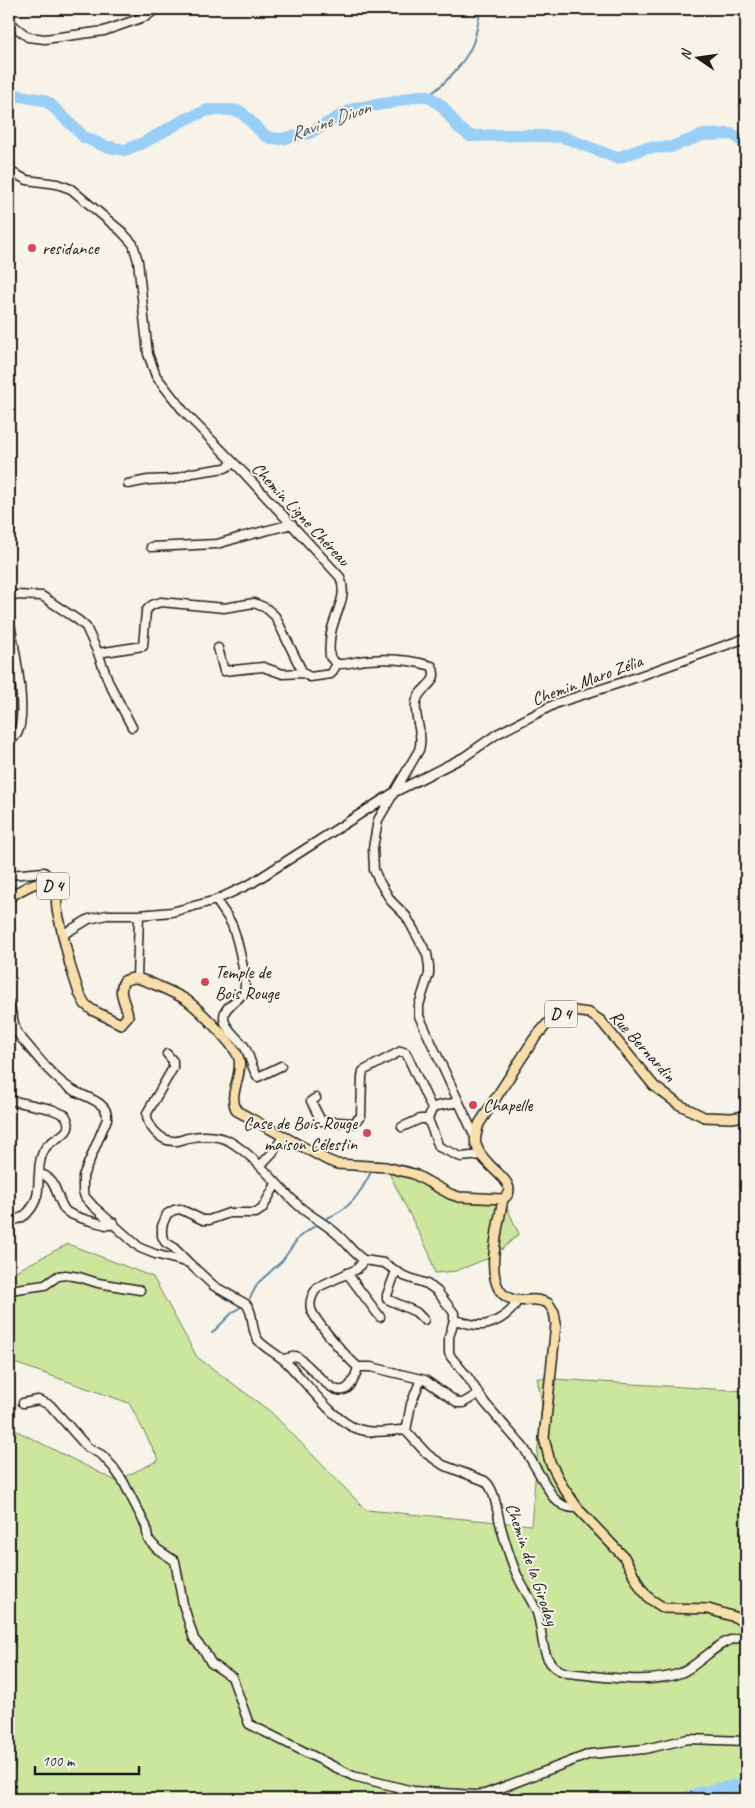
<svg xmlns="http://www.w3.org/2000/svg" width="755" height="1808" font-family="Caveat,sans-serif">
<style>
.green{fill:#cce69d;stroke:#74815c}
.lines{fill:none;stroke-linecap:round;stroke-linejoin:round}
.stream{stroke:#67879f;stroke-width:2}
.river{stroke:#99cef7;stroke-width:12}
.minor-casing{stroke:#1c1c1c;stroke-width:11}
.major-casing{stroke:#1c1c1c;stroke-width:12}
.minor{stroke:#f7f3e8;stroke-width:8}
.major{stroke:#f8deab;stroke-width:9}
.poi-dot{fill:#d1495b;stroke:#f7f3e8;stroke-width:2}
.labels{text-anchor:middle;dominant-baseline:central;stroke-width:4;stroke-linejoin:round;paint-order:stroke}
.shield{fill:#f7f3e8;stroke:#5e5c59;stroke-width:1}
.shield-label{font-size:16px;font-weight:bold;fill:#1c1c1c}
.poi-label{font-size:18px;fill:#1c1c1c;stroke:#f7f3e8;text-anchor:start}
.street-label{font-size:18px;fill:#1c1c1c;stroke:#f7f3e8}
.water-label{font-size:19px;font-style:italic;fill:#42515e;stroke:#f7f3e8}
</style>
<rect width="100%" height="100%" fill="#f7f3e8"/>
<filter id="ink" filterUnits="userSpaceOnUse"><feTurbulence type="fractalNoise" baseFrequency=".02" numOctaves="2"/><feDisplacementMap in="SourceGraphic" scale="10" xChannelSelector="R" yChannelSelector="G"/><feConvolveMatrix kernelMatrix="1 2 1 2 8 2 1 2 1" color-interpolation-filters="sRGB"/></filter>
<g filter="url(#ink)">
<!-- green -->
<path class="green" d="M386 1167 391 1168 450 1194 503 1199 519 1234 494 1256 456 1271 435 1273 429 1253Z
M68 1244 153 1277 197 1357 271 1412 366 1510 531 1525 542 1403 537 1378 746 1391V1799H9V1427L116 1481 159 1460 129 1403 9 1361 10 1274Z"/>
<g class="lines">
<!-- stream -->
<path class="stream" d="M428 96C445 84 465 63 473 43 477 32 478 20 481 9
M377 1161 409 1167 429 1177
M327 1218C350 1209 360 1194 371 1172
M250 1298 258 1283 282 1261 299 1237 316 1225
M212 1333 232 1313 242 1306"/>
<!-- river -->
<path class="river" d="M9 94 43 100 50 104 84 137 104 146 125 150 143 143 184 120 208 110H231L241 112 264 135 271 138 281 139 309 133 355 108 390 103 417 96H428L442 106 458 127 470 136 515 135 563 137 617 158 645 148 671 147 703 135 731 134 739 138 746 147
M682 1799 698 1793 746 1783"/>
<!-- minor casing -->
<g class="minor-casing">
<path id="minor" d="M9 22 28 37 45 39 104 31 147 16 156 9
M9 171 27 180 57 184 71 189 121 231 133 244 138 261 148 354 156 376 185 413 243 472 340 577C347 594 339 606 334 622 330 633 329 646 330 657L337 664C348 665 358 660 368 660 389 658 412 660 432 666 441 685 418 686 416 703 414 719 424 734 419 750L378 820 373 848 374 870 379 881 391 901 406 916 427 954 429 966V974L419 1005V1016L475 1137
M128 484 148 480 174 479 192 473 225 468 234 463
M151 547 217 544 241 537 292 524
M9 600 15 595 42 596 78 620 86 627 98 653 143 646 146 611C150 605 154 604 161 602L224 608 254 603 266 608 275 616 303 673 310 677 331 674 337 664
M9 618C13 642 29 713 17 734 15 737 12 740 9 742
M218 648 224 671 263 667 283 674 303 673
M98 653 109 683 132 727
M9 875 44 872 47 875 48 882
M216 900C221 908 227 915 231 923 236 933 248 981 244 991 240 1002 223 1005 224 1018 224 1028 238 1038 244 1046 250 1055 251 1068 258 1077L281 1066
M64 934 89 919 107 915H139L172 912 216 900 252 883 393 793 464 757 497 734 557 703 620 683 746 638
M137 978 139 915
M9 1003 16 1031 22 1039C37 1056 52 1077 71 1089 83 1097 109 1101 107 1119L83 1176V1191L85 1197 93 1206 140 1248 155 1254 189 1263 214 1286 246 1304C255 1314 250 1329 258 1340 265 1349 280 1355 288 1364 306 1382 334 1422 358 1429 372 1434 387 1431 401 1430L406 1431 427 1454 443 1465 485 1481C496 1490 497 1514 501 1527 506 1545 511 1563 519 1579 524 1590 533 1601 537 1613 545 1636 538 1666 567 1673 602 1676 650 1686 683 1672 703 1662 722 1635 746 1638
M167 1054 173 1061V1068L147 1113C146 1125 160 1141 173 1141 178 1142 183 1139 188 1138 200 1135 218 1135 229 1141 257 1157 276 1185 299 1206 311 1217 327 1224 339 1236 348 1244 353 1253 364 1260
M316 1098 311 1101 321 1121 354 1123 361 1116 362 1077 363 1071 401 1051 406 1053 432 1109 437 1106 459 1102
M9 1100 51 1109 65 1115C77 1134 55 1136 46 1147 40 1155 39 1165 39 1174 57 1176 56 1199 65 1210 71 1217 96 1222 106 1225H111L114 1223
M432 1109 428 1119 439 1147 461 1157 481 1155
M402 1127 420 1119H428
M260 1166 273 1152 283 1137
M9 1219C21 1223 32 1210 36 1199 39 1192 38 1182 39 1174
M188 1262 173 1247 165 1242 162 1236V1226L167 1214 174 1210 180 1209 203 1220H209L229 1213H256L262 1209 276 1184
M396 1271 387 1295V1299L416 1312 424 1320
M347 1273 380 1317
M9 1290 45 1285 58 1276 66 1275 79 1277 98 1283 140 1290
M454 1320C463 1322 473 1326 482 1325 495 1324 512 1313 517 1301
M284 1359 296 1356C315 1366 344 1421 358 1367 348 1359 314 1320 311 1309 309 1301 313 1293 318 1287L357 1269 364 1260 384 1263 404 1276 427 1284 437 1291 454 1313V1320L449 1337V1353L451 1357 467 1376 485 1403 524 1448 553 1497C559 1504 565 1508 575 1508L577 1506
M358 1367H371L425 1380 458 1403H463L478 1394
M23 1403 38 1400 50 1405 87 1447 102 1455 113 1467 123 1481 146 1526 148 1539 157 1549 175 1561 183 1604 194 1639 205 1652 211 1663 232 1677 249 1724 353 1776 413 1791 475 1795 485 1794 590 1754 645 1749 688 1739 746 1741
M406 1431 411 1404 421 1379"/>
</g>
<!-- major casing -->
<g class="major-casing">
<path id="major" d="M9 897C23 890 37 877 53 885L56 891 57 910 70 965 79 993 85 1004 92 1010 121 1024 128 1016C126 1003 117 993 124 981 128 979 131 978 135 978 145 979 176 994 185 999 197 1007 236 1046 239 1059 243 1076 227 1095 237 1111L327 1160 337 1164 386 1167 414 1174 450 1194 459 1197 503 1199C520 1187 496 1173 488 1163 484 1159 479 1153 477 1147 473 1140 477 1132 479 1124L534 1039 547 1024 560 1014 574 1011 589 1013 601 1021 654 1086 678 1104 704 1117 731 1118 746 1116
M503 1199C499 1224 481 1286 509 1298 519 1303 527 1299 536 1300 540 1300 544 1302 548 1303L554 1312 556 1324 544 1438 550 1462 563 1487 579 1510 624 1557 641 1588 650 1599 664 1608 708 1609 735 1617 746 1624"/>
</g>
<!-- minor -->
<use href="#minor" class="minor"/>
<!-- major -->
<use href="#major" class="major"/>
</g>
</g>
<!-- markers -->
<g class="poi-dot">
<circle cx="32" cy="248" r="5"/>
<circle cx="205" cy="982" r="5"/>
<circle cx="473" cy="1105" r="5"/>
<circle cx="367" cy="1133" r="5"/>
</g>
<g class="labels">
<!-- shield labels -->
<g class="shield">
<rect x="37" y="872.5" width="32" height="27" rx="4"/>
<rect x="545" y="1000.5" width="32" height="27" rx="4"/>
</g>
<g class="shield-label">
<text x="53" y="886">D 4</text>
<text x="561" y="1014">D 4</text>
</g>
<!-- poi labels -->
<g class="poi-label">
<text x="42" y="248">residance</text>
<text x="215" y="972">Temple de<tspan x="215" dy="21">Bois Rouge</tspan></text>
<text x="483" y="1105">Chapelle</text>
<text x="357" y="1123" text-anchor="end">Case de Bois Rouge<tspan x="357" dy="21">maison Célestin</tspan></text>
</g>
<!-- street labels -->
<g class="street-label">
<text transform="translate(301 514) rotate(47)">Chemin Ligne Chéreau</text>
<text transform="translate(587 680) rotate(-20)">Chemin Maro Zélia</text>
<text transform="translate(643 1046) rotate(48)">Rue Bernardin</text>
<text transform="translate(532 1564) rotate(71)">Chemin de la Giroday</text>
</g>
<!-- water labels -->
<g class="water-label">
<text transform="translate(330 121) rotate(-20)">Ravine Divon</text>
</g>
</g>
<!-- margin -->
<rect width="755" height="1808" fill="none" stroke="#f7f3e8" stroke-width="30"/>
<rect x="15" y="15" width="725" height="1778" fill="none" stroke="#1c1c1c" stroke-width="2" filter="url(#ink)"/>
<!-- north arrow -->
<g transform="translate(698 58) rotate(283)" stroke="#f7f3e8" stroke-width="4" paint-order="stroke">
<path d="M0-4L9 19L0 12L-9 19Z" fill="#1c1c1c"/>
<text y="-8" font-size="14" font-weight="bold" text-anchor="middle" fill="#1c1c1c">N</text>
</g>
<!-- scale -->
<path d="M35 1766v8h104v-8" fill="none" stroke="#1c1c1c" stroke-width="2.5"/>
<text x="42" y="1766" font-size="15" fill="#1c1c1c" stroke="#f7f3e8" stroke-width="4" paint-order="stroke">100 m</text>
</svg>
